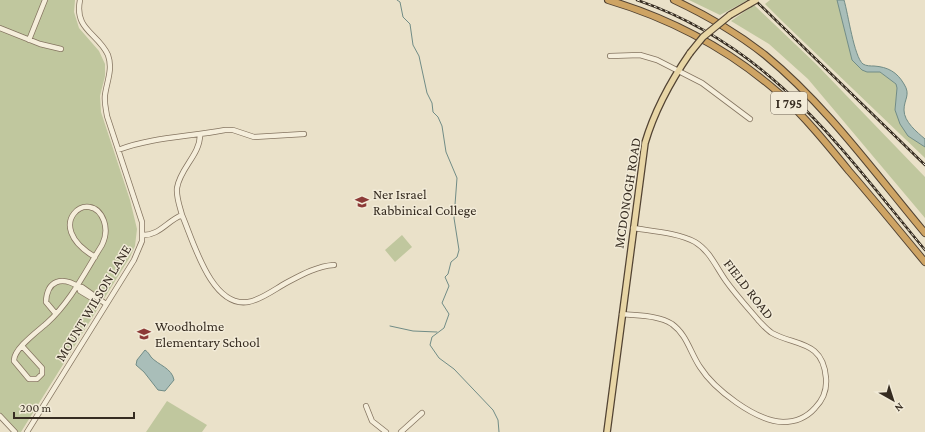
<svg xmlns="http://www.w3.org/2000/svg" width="925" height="432" font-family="'Crimson Pro',serif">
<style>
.green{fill:#c0c79e}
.water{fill:#a9beb9;stroke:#718c86}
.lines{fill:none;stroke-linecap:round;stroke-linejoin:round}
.stream{stroke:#718c86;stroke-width:1}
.minor-casing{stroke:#847460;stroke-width:6}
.major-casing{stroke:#524333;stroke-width:8}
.highway-casing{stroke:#524333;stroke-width:8}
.minor{stroke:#f5eedb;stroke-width:4.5}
.major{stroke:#e8d6a6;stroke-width:5.5}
.highway{stroke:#cea464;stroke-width:6}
.rail-casing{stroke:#362c21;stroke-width:2.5}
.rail{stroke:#f2ebd8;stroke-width:1;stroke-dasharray:3;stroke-linecap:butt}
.major-bridge-casing{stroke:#524333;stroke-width:8;stroke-linecap:butt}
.major-bridge{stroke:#e8d6a6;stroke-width:5.5}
.labels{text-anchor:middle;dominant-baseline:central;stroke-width:3;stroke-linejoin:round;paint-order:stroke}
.shield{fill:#f2ebd8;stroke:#6e6558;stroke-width:1}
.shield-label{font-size:13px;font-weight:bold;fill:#362c21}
.street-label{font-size:14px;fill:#362c21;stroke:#f2ebd8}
.poi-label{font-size:14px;fill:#362c21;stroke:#f2ebd8;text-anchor:start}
</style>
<rect width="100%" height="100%" fill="#eae1c9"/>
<!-- green -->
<path class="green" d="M0 0H75L74 12 79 28 99 51 105 64V76L100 96 101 112 130 200 137 229 135 246 130 257 21 432H18L0 413Z
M689 0H748L720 15Z
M770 0H837L852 60 867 72H880L896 84 897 88 895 110 918 141 925 147V158L782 21 765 4Z
M754 5 816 64 925 177V218L808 79 769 44 731 21Z
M402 235 412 247 395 262 385 250Z
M167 401 207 425 202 432H146Z"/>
<!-- water -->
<path class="water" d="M837 0H844C848 13 854 57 863 64 866 66 871 66 874 66 888 67 897 72 904 84 911 95 904 99 904 110 904 122 917 132 925 139V147L908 136 900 124 895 110 897 88 896 84 880 72H867L862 70 852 60Z
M145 350C148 352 149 354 151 357 158 365 172 368 174 380L165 391 158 390 144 372 136 365 137 360Z"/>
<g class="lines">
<!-- stream -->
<path class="stream" d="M397 0 400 2 403 17 410 24 413 45 419 56 427 93 432 103 433 112 438 117 442 126 446 152 457 178 454 218 459 250 457 257 451 262 448 274 445 277 449 286 442 303 449 314 444 328 432 337 430 345 439 358 454 369 493 410 498 420 499 432
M390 326 413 331 437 332"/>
<!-- minor casing -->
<g class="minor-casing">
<path id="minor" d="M0 28 40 44 61 49
M29 40 45 0
M610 56 640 55 657 60 702 83 750 119
M118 150C152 137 189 137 225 130H233L254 137 304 134
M182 215C193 240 211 308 248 302 261 300 275 289 286 283 301 275 317 266 334 265
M142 235C159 236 167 221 182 215 180 207 176 197 177 188 180 168 200 155 200 135
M79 287H82L106 304
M56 314 46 302C47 280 62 276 79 287L80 291 90 297 94 296
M622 314C638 316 658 315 672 324 687 335 690 352 700 367 714 389 755 421 783 422 795 422 807 417 815 408 823 400 827 389 826 378 823 340 795 346 772 333 767 330 763 325 759 321 748 308 736 295 726 281 716 267 710 251 695 242 679 233 651 231 633 228
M22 346 42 368V374L37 379H29L14 361C13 349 38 331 47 323 71 301 85 272 102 245 106 237 107 230 104 221 91 185 40 225 95 257
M366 406 372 421 386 432
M0 416 15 432
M27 432 134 260 142 241V222L107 116C106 109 104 102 105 95 107 81 113 69 108 55 98 33 74 30 80 0
M401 432 422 413"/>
</g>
<!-- major casing -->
<g class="major-casing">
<path id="major" d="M730 15 749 4
M607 432 645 143C655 109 670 82 690 53"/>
</g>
<!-- highway casing -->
<g class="highway-casing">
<path id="highway" d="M608 0C672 19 730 50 780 94 805 117 827 144 849 171 875 201 900 232 925 262
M674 0C706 15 737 33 765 55 826 105 874 172 925 233"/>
</g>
<!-- minor -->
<use href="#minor" class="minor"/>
<!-- major -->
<use href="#major" class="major"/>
<!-- highway -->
<use href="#highway" class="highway"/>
<!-- rail casing -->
<g class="rail-casing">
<path id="rail" d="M637 0C771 46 839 146 925 250
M755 0 925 165"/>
</g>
<!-- rail -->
<use href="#rail" class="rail"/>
<!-- major-bridge casing -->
<g class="major-bridge-casing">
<path id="major-bridge" d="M749 4 756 0
M690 53 703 37 730 15"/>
</g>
<!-- major-bridge -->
<use href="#major-bridge" class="major-bridge"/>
</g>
<!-- icons -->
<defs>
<g id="university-bare" transform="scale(1.08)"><path d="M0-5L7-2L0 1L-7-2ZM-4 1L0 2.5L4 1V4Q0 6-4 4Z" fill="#8c3a37" stroke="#f2ebd8" stroke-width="2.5" paint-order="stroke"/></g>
<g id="school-bare" transform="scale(1.08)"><path d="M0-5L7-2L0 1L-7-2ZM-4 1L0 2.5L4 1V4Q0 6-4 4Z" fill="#8c3a37" stroke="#f2ebd8" stroke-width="2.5" paint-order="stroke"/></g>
</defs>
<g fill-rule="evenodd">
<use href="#university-bare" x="362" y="202"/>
<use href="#school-bare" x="144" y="334"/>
</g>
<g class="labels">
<!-- shield labels -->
<rect class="shield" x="771" y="92" width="36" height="22" rx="3"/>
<g class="shield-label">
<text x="789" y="103">I 795</text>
</g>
<!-- street labels -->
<g class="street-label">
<text transform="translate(627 193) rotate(-81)">MCDONOGH ROAD</text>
<text transform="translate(749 289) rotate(52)">FIELD ROAD</text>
<text transform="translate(93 303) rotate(-59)">MOUNT WILSON LANE</text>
</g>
<!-- poi labels -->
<g class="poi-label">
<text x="373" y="194">Ner Israel<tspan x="373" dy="16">Rabbinical College</tspan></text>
<text x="155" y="326">Woodholme<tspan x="155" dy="16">Elementary School</tspan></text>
</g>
</g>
<!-- north arrow -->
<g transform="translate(893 400) rotate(141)" stroke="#f2ebd8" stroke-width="3" paint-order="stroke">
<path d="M0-3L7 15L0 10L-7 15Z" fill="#362c21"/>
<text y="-6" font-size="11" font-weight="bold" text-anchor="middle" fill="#362c21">N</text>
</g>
<!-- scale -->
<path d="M14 412v6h120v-6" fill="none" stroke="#362c21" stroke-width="2"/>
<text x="20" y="412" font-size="12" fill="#362c21" stroke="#f2ebd8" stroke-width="3" paint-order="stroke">200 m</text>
</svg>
